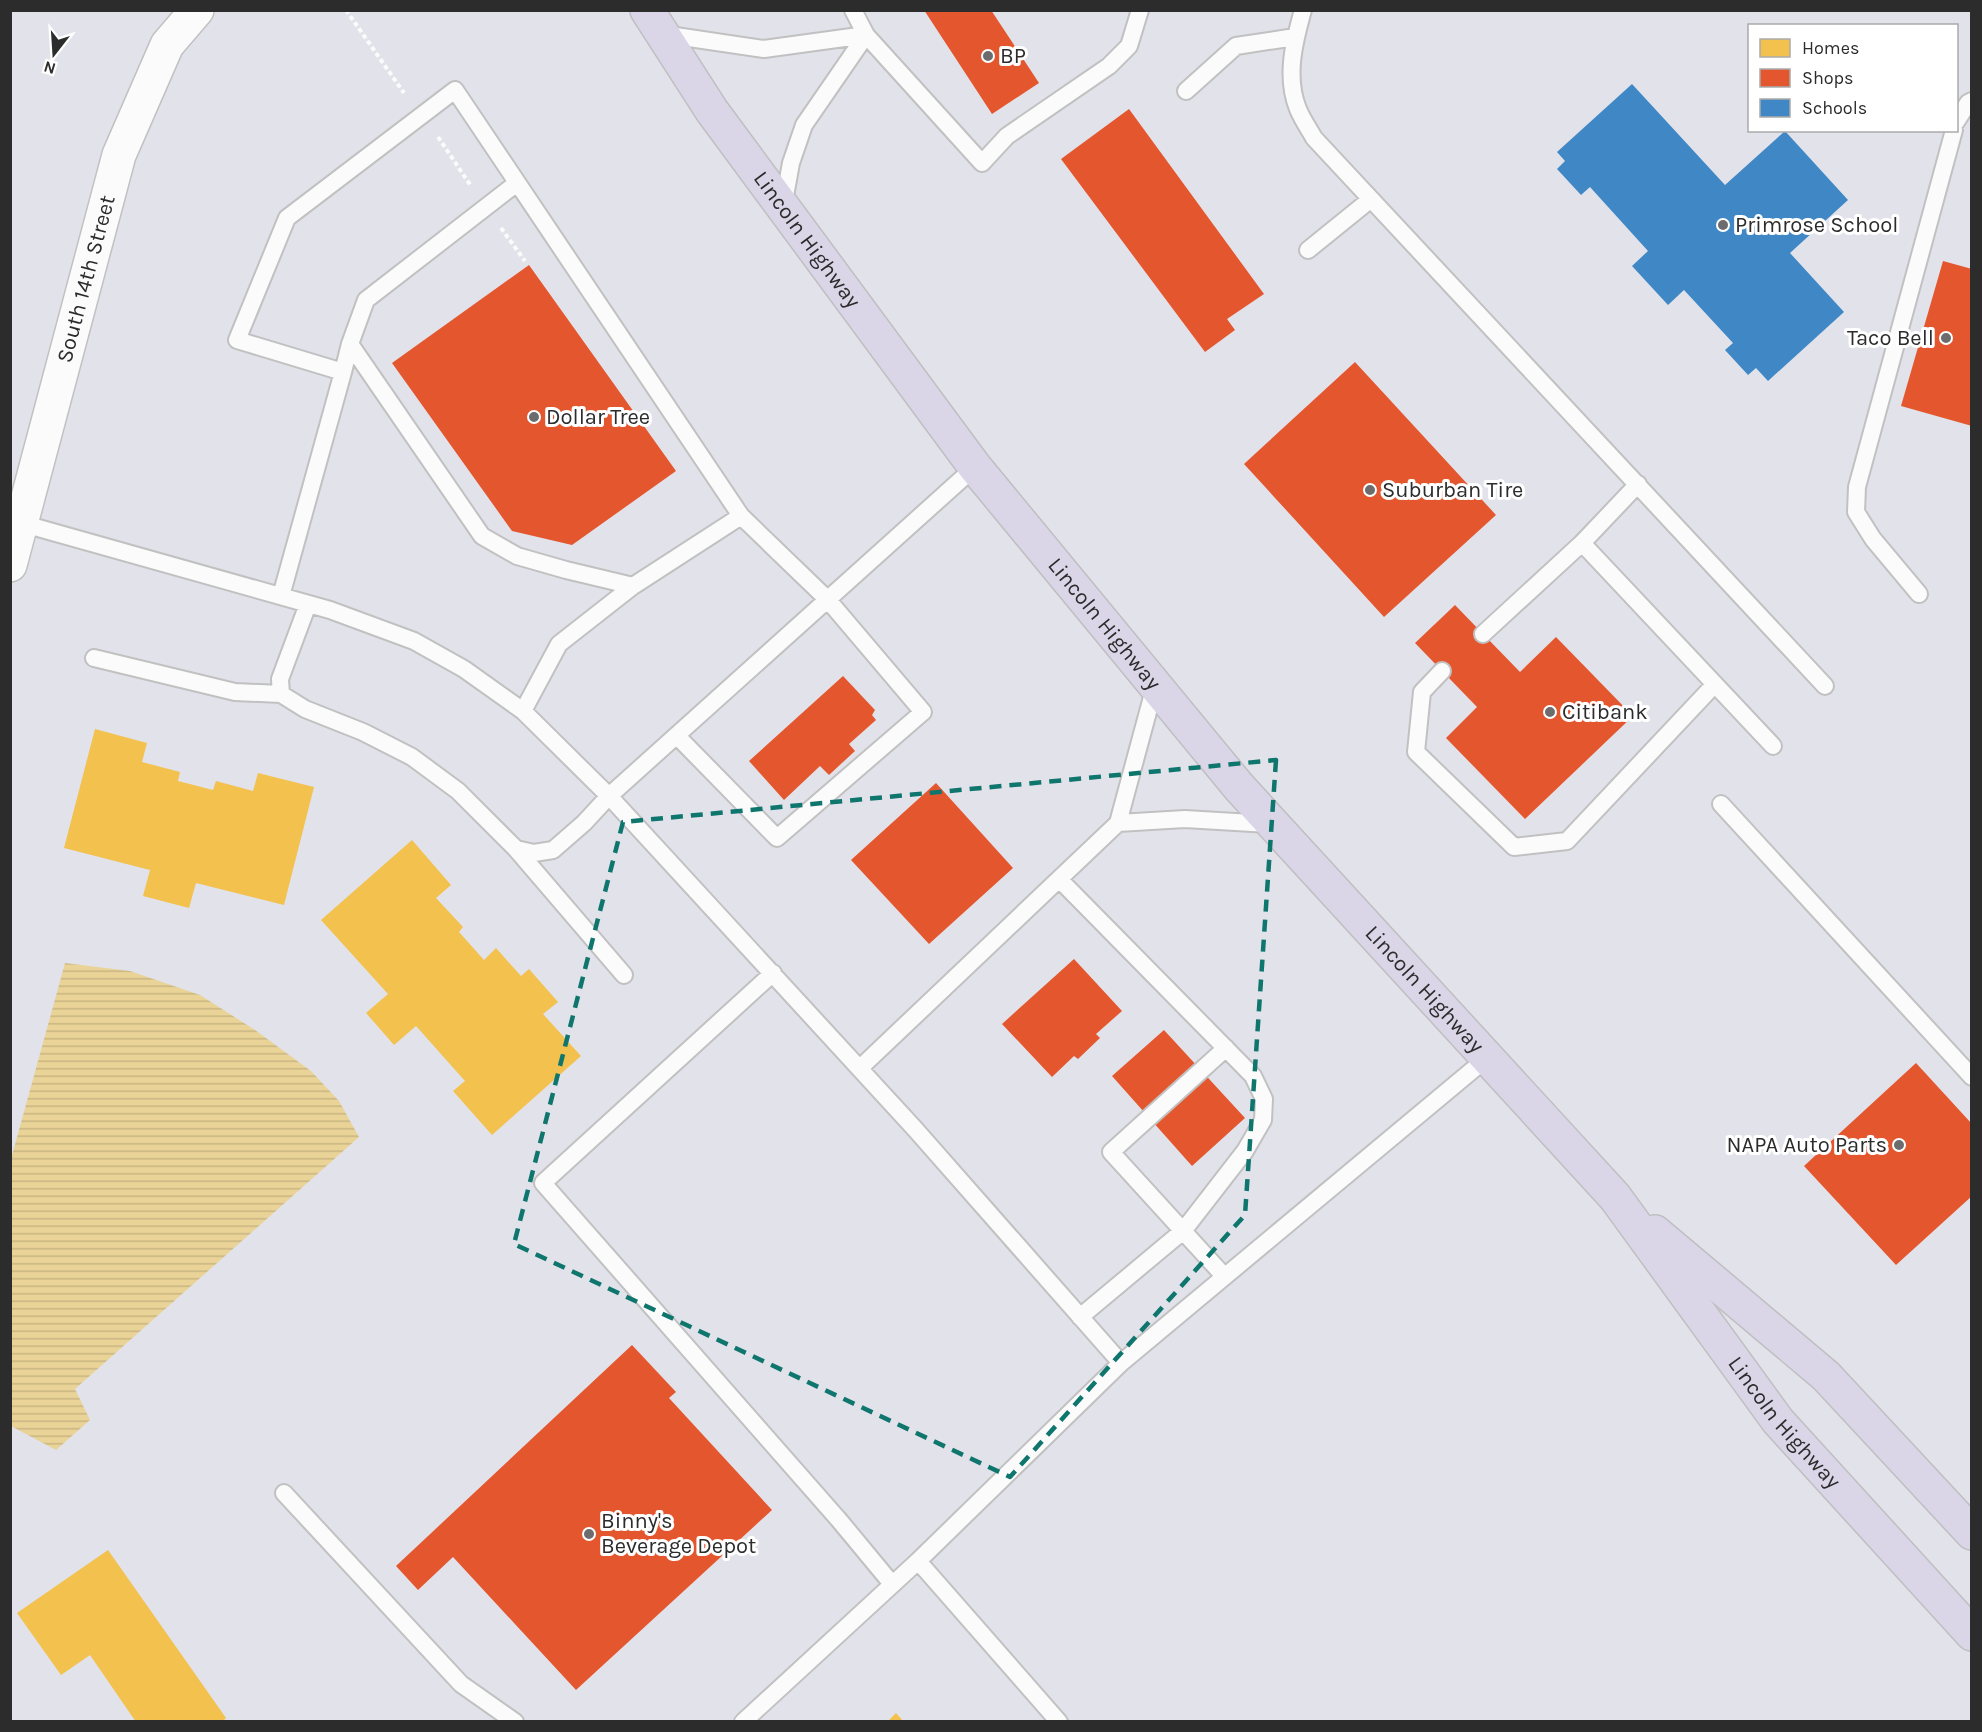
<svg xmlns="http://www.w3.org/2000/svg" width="1982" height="1732" font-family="Karla,sans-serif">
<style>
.water{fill:url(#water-rules)}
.homes{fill:#f2c14e}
.shops{fill:#e4572e}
.schools{fill:#3f88c5}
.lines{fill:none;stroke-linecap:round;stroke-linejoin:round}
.lane-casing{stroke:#c1c1c2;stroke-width:20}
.street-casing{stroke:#c1c1c2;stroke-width:36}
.primary-casing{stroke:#bfbfc1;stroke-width:36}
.path{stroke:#fbfbfc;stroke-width:4;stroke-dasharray:4.5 3;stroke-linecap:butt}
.lane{stroke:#fbfbfc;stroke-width:16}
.street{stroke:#fbfbfc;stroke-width:33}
.primary{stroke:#dad5e7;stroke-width:33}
.marked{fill:none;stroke:#0f766e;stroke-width:4.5;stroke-dasharray:12 8;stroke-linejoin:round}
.poi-dot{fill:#6c6c6e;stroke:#fff;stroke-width:2}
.labels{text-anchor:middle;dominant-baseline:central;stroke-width:6;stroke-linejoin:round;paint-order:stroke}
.poi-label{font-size:22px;fill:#2c2c2c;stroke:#fff;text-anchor:start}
.street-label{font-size:22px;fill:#2c2c2c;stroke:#fff}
</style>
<defs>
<pattern id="water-rules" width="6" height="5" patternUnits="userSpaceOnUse" patternTransform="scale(1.5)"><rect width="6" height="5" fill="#ead397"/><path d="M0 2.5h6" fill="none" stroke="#c9b582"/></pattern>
</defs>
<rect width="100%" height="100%" fill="#e2e2ea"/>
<!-- water -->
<path class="water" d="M65 963 130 971 200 995 255 1030 311 1071 339 1101 359 1137 75 1389 90 1420 56 1450 11 1426V1159Z"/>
<!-- homes -->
<path class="homes" d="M95 729 147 743 142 762 180 772 178 781 213 790 216 781 253 791 258 773 314 787 284 905 196 883 189 908 143 896 150 870 64 848Z
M412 840 451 885 436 898 463 927 459 932 484 960 496 948 521 976 529 969 558 1002 543 1014 581 1056 492 1135 453 1091 465 1081 416 1026 394 1045 366 1013 388 994 321 920Z
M108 1550 226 1718 222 1722H136L90 1655 61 1675 17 1613Z
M896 1713 904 1722H887Z"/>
<!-- shops -->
<path class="shops" d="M924 10H991L1039 83 992 114Z
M1129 109 1264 294 1227 319 1235 330 1205 352 1061 159Z
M1943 261 1972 269V426L1901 406Z
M529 265 676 471 572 545 512 531 392 363Z
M1355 362 1496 515 1384 617 1244 464Z
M1455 605 1520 672 1556 637 1633 716 1525 819 1446 738 1477 707 1415 643Z
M843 676 875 710 872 715 876 720 849 744 855 751 829 775 820 766 784 800 749 761Z
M936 783 1013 868 929 944 851 860Z
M1074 959 1122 1011 1096 1034 1100 1038 1078 1059 1074 1056 1052 1077 1002 1024Z
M1164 1030 1245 1118 1192 1166 1112 1076Z
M1916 1063 1972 1124V1196L1896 1265 1804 1166Z
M632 1345 676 1392 669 1398 772 1510 576 1690 453 1557 418 1590 396 1566Z"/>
<!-- schools -->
<path class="schools" d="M1632 84 1725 185 1785 131 1848 200 1790 253 1844 312 1768 381 1756 368 1748 375 1725 350 1733 343 1684 290 1668 305 1632 266 1648 251 1590 187 1581 195 1557 169 1565 161 1557 152Z"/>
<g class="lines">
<!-- lane casing -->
<g class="lane-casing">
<path id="lane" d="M853 10 866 35 982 163 1007 136 1109 66 1129 46 1140 10
M1303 10C1294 42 1285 77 1298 109 1302 119 1309 129 1314 138L1825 686
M662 34 764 49 866 35
M1186 91 1236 46 1295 37
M1956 122 1968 103 1972 101
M517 183 366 300 350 344 343 372 237 340 287 218 455 90 741 516 828 600 923 712 777 838 677 736
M783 207 791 163 804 125 866 35
M1308 250 1371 199
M350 344 482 536 517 556 566 570 633 586
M1638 484 1582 543 1773 746
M17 522 330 610 414 641 464 669 523 711 609 796 915 1129 1121 1363
M1919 594 1873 539 1856 512 1857 487 1954 130
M281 596 343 372
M308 604 280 679 281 694 305 709 363 732 412 757 458 791 516 849 534 853 553 850 584 823 609 796 975 467
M1483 634 1582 543
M94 658 235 692 281 694
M1442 671 1422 692 1416 752 1514 847 1567 841 1715 684
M1155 686 1118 823 1185 819 1269 824
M523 711 559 644 633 586 741 516
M1721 804 1972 1077
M516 849 624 975
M1059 879 1253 1076 1264 1099 1263 1120 1245 1151 1183 1231 1224 1276
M773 973 543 1183 839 1520 892 1584
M860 1068 1118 823
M1080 1317 1183 1231 1111 1152 1226 1048
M284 1493 461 1684 515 1722
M918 1561 1059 1722
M743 1722 918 1561 1121 1363 1487 1058"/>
</g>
<!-- street casing -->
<g class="street-casing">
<g id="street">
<path id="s1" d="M10 565 119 155 167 45 197 10"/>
</g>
</g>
<!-- primary casing -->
<g class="primary-casing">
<g id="primary">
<path id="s2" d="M647 10 712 111 975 467 1239 787 1615 1197 1778 1421 1972 1634"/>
<path d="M1655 1232 1826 1376 1972 1533"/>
</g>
</g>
<!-- path -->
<path class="path" d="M346 10 404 93
M438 137 471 186
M501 228 525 261"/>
<!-- lane -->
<use href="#lane" class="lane"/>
<!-- street -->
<use href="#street" class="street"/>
<!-- primary -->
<use href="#primary" class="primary"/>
</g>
<!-- marked area -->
<path class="marked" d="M1276 760 1245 1215 1010 1477 514 1244 623 822Z"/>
<!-- markers -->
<g class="poi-dot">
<circle cx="988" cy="56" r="6"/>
<circle cx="1723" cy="225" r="6"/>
<circle cx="1946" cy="338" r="6"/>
<circle cx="534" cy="417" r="6"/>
<circle cx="1370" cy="490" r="6"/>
<circle cx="1550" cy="712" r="6"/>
<circle cx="1899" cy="1145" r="6"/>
<circle cx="589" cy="1534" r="6"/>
</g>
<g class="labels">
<!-- poi labels -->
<g class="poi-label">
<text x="1000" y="56">BP</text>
<text x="1735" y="225">Primrose School</text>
<text x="1934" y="338" text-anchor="end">Taco Bell</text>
<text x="546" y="417">Dollar Tree</text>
<text x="1382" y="490">Suburban Tire</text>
<text x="1562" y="712">Citibank</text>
<text x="1887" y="1145" text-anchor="end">NAPA Auto Parts</text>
<text x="601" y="1521">Binny's<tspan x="601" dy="25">Beverage Depot</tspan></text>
</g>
<!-- street labels -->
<g class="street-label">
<text stroke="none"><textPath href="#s2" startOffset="280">Lincoln Highway</textPath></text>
<text stroke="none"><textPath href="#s1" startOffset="296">South 14th Street</textPath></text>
<text stroke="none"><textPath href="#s2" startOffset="766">Lincoln Highway</textPath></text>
<text stroke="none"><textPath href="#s2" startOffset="1252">Lincoln Highway</textPath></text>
<text stroke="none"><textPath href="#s2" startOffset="1816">Lincoln Highway</textPath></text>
</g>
</g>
<!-- border -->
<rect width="1982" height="1732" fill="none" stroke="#2c2c2c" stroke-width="24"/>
<!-- legend -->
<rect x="1748" y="24" width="210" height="108" fill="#ffffff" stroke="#ababab" stroke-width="1.5"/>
<rect x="1760" y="39" width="30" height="18" fill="#f2c14e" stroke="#ababab" stroke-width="1.5"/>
<text x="1802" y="54" font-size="18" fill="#2c2c2c">Homes</text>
<rect x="1760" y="69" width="30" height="18" fill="#e4572e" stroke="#ababab" stroke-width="1.5"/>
<text x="1802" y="84" font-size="18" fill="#2c2c2c">Shops</text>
<rect x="1760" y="99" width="30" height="18" fill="#3f88c5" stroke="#ababab" stroke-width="1.5"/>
<text x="1802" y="114" font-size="18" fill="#2c2c2c">Schools</text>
<!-- north arrow -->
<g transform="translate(54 54) rotate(197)" stroke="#ffffff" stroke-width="4.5" paint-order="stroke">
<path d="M0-4.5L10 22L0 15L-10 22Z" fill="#2c2c2c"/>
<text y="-9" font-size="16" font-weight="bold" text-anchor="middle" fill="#2c2c2c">N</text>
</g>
</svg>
